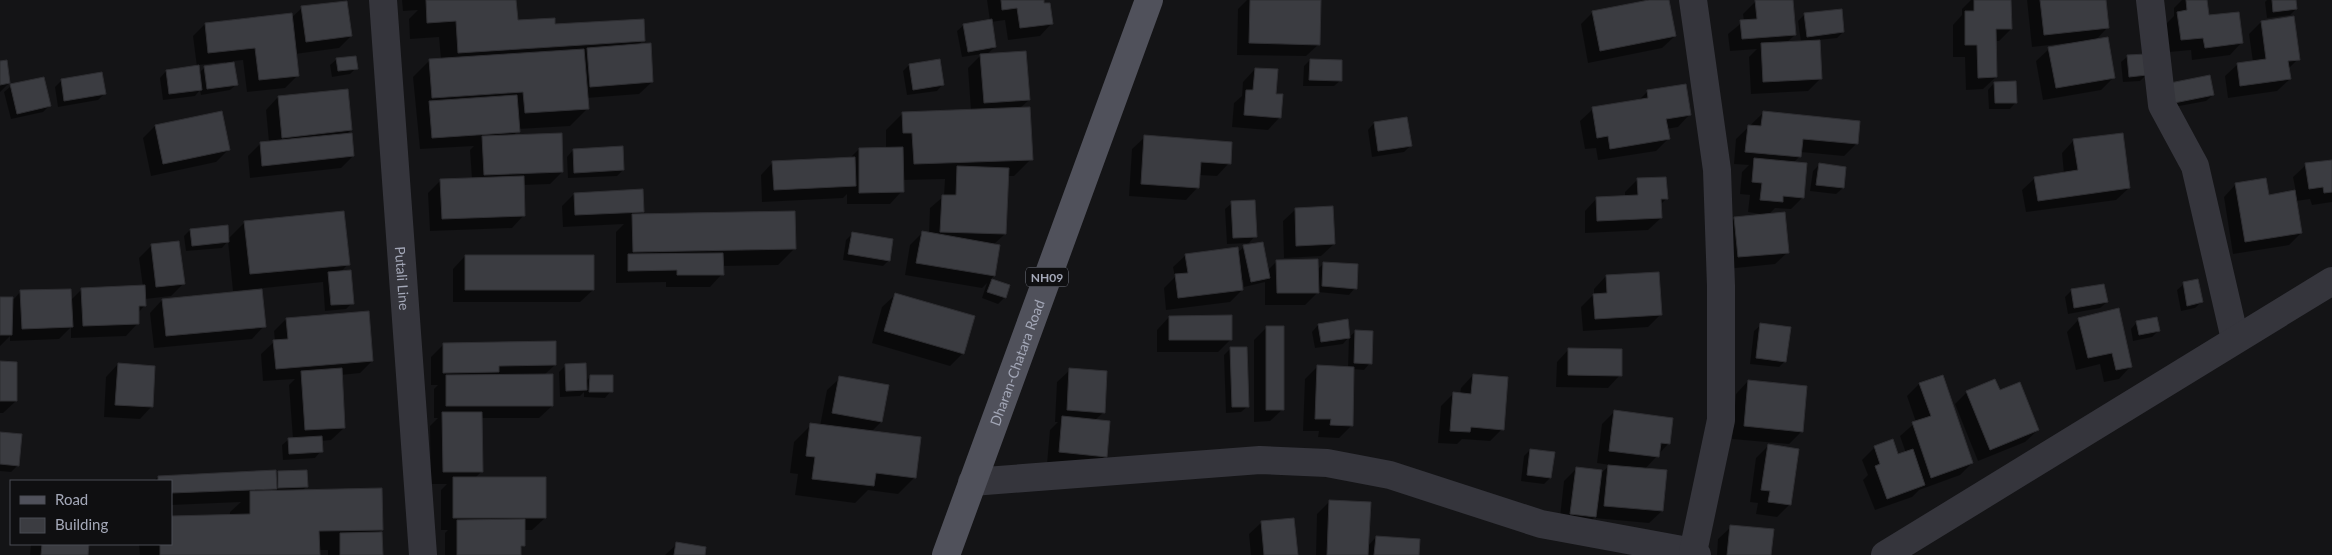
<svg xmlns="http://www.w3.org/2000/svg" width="2332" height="555" font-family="Lato,sans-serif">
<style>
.shadow{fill:#0007;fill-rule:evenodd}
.building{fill:#3b3c41;stroke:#2e2e32}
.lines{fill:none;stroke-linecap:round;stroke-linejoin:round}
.street{stroke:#35353c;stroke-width:28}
.primary{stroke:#50515b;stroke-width:28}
.labels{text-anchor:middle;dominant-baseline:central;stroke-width:4.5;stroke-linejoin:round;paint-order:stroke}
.shield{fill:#0f0f11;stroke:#777a86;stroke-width:1}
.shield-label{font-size:12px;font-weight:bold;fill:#a4a8b8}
.street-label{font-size:14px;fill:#a4a8b8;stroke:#0f0f11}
</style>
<rect width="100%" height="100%" fill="#141416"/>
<!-- shadow -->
<path class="shadow" d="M402 0H515L517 22 643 40 639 45 652 82 639 94 586 98 587 109 570 126 518 129 514 136 562 172 550 184 523 185 524 215 512 228 430 231 428 193 441 180 472 179 470 150 474 146 420 149 413 77 430 60 441 59 439 37 410 39 409 19 418 10 403 11Z
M987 0H1043L1052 23 1040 36 1008 40 1005 20 991 22 995 47 986 55 1029 100 1019 109 1031 159 1014 176H1007L1005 234 993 245 994 276 990 280 1008 286 1005 297 998 304 982 298 987 283 982 288 905 275 910 245 922 233 929 234 930 208 944 196 945 179 902 180V191L890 204H847V194L843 198 762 202 761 175 773 162 850 158 859 149H886V130L903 113 971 111 968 68 982 54 962 57 957 31 964 25 990 21Z
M1247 0H1319V44L1306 56 1237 55 1238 9Z
M1655 0H1668L1675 36 1662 48 1588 63 1581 24 1593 12Z
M1792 0 1795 35 1786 43 1801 42 1798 21 1805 14 1843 32 1837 38 1818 40 1820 79 1808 91 1751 94 1749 57 1757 49 1730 51 1728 34 1744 21 1743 14 1756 1Z
M1971 0H2010L2011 29 1999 41H1995L1996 77 1983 89 1966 90 1965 57H1953V25L1962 15V9Z
M2027 0H2104L2107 28 2095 41 2114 77 2101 90 2043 100 2036 61 2049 49 2068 45V43L2032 47Z
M2182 0H2206L2208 17 2242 42 2230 55 2192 60 2191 50 2169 52 2165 25 2174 16V8Z
M2267 0H2295L2296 9 2290 15 2267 18 2265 2Z
M302 8 351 36 339 48 295 54 298 75 285 88 247 92 243 60 233 61 237 84 230 90 201 95 200 90 195 96 163 100 160 78 166 71 197 67 193 36 205 24 291 18ZM225 62V64L204 68 199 73 198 65Z
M2261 22 2298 59 2288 69 2290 79 2277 91 2228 98 2225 76 2238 64 2253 62 2249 34Z
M2128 56 2146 75 2140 81 2123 82 2121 62Z
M337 59 356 68 350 74 332 77 330 65Z
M1310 60 1341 80 1334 86H1303L1304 66Z
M0 62 9 83 0 92Z
M909 65 943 84 937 91 907 95 903 71Z
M1255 69 1275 95 1280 117 1268 130 1232 127 1234 103 1242 96 1243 82Z
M62 80 104 94 98 100 58 107 55 87Z
M1994 83 2016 102 2010 109H1989L1988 90Z
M2166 85 2213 95 2206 101 2163 109Z
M11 86 49 106 43 112 11 119 4 92Z
M1647 92 1690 114 1678 127 1666 129 1668 139 1656 151 1598 160 1596 148 1585 149 1580 121 1593 109 1638 101Z
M278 97 351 130 346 135 353 156 341 168 250 178 248 156 261 143 269 142 266 110Z
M1763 113 1856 144 1844 156 1801 152 1800 156 1793 163 1803 197 1791 209 1775 208 1768 215 1788 252 1775 264 1726 269 1722 230 1735 218 1766 215 1748 212 1750 195 1740 194 1742 172 1749 165 1734 164 1736 139Z
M1374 123 1411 145 1404 152 1372 157 1368 130Z
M155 126 228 150 216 162 151 176 143 138Z
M1145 137 1229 163 1217 176 1199 175 1198 187 1186 200 1129 196 1132 149Z
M2074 140 2129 188 2116 200 2026 212 2022 190 2035 178 2064 174 2062 153Z
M573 150 623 170 617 176 568 178 567 157Z
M2332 161V202L2312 205 2310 199 2296 201 2301 233 2289 245 2233 254 2224 197 2236 184 2268 196 2296 192 2293 177 2306 165Z
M1819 165 1843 188 1836 194 1810 191 1813 171Z
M1638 179 1666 199 1660 205 1661 218 1648 230 1585 233V211L1597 198 1625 197V192Z
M574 194 643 212 639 215 795 248 778 265 722 266V274L710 287H666V282L616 283V232L624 224 563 227 562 206Z
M1232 203 1255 236 1249 243 1227 244 1225 209Z
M1296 209 1334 244 1321 256 1284 258 1283 221Z
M245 222 348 264 341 272 352 303 346 309 325 311 323 282 233 291 228 241 222 248 186 251 184 236 190 230 228 239Z
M852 234 889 260 883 266 843 260 846 240Z
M151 246 183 284 171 296 145 299V305L138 313V323L126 336 71 338V327L59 339 10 341V336L0 346V298L14 299 21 291 70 301 82 289 143 287 139 258Z
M1244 247 1267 271 1277 261 1317 270 1324 263 1355 288 1349 295 1318 292 1305 305H1265V282L1244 287 1243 280H1241L1242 290 1230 302 1166 310 1164 288 1175 277 1173 267 1186 255 1237 253Z
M465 256 593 290 580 302H453V269Z
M1606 276 1661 314 1648 327 1583 331 1581 307 1594 294V289Z
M2184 284 2201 302 2195 308 2181 311 2177 290Z
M2072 290 2107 302 2100 308 2068 314 2065 297Z
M895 295 963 353 950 366 872 343 882 307Z
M162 300 264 326 252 339 154 348 150 313Z
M1169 317 1231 339 1218 352H1157V330Z
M286 319 372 361 360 373 341 375 344 428 331 440 321 441V451L315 458 283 460 282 445 289 439H293L289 385 295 379 263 381 261 354 275 341 274 331Z
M2079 319 2131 366 2119 379 2104 382 2100 364 2076 370 2067 332Z
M1347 321 1349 337 1343 344 1315 348 1312 332 1318 325Z
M2137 322 2158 331 2152 337 2133 341 2131 329Z
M1761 325 1785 361 1779 367 1750 364 1754 331Z
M1267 327 1283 409 1270 421 1254 422V340Z
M1356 331 1370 363 1364 370 1353 369 1351 426 1339 438 1318 437 1319 431H1303L1305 379 1318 366 1348 368 1349 337Z
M443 345 555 365 544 375 552 406 539 418H481L482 471 475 478 545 518 532 530H524V545L520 549V555H445V533L448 530H441V490L447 484H431L430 426 438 418H434V389L438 385H431V357Z
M1231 348 1248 406 1241 412 1226 413 1224 355Z
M1569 349 1620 375 1608 388 1556 387 1557 362Z
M0 363 16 401 3 413H0Z
M118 364 152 406 140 419 104 417 106 377Z
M566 365 586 381 591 376 611 391 605 398 584 397V392L580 396 560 397 559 372Z
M1070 370 1104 412 1095 420 1105 456 1093 469 1047 464 1050 430 1058 422H1055L1057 382Z
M1473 375 1502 429 1490 441 1462 439 1457 444 1438 443 1441 406 1453 394H1460L1461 388Z
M840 378 881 422 871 432 915 477 898 494 868 490 855 503 795 495 798 474 790 473 794 442 811 425 820 426 827 390Z
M1748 381 1801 432 1789 444 1732 439 1736 394Z
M1919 384 1972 463 1960 475 1919 490 1912 497 1875 510 1863 480 1868 475 1862 460 1875 447 1898 456 1906 453 1900 436 1916 422 1907 396Z
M1967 392H1999L2038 430 2025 442 1978 461 1955 404Z
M1614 412 1668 444 1645 469 1665 471 1662 511 1649 523 1594 518 1583 529 1559 526 1564 481 1576 469 1600 474 1610 465 1597 463 1602 424Z
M0 433 18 465 11 472 0 471Z
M1769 445 1790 504 1777 517 1756 514 1758 503 1750 502 1756 458Z
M1530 450 1550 478 1544 484 1521 481 1524 456Z
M278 472 306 487 302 491 382 529 378 533 381 555H328V550H318V555H140L139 544H171L230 516V512L241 502 171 505V481H154L158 477 275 476Z
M1330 501 1368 546 1376 537 1417 555H1316L1317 514Z
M1262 522 1296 555H1251L1249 534Z
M1731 527 1770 555H1717L1718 539Z
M31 544H88L87 555H30Z
M677 544 704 555H665Z"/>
<!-- building -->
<path class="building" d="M426 0H516L518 20 555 18V24L644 19 645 41 458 53 456 21 427 23Z
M1001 0H1044V3H1050L1053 24 1020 28 1017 8 1002 10Z
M1250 0H1321L1320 45 1249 43Z
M1649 0H1669L1676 36 1600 51 1592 11Z
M1755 0H1793L1796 35 1742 39 1740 20 1757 19Z
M1974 0H2011L2012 29H1996L1997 77 1978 78 1977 45H1965V11H1974Z
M2040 0H2106L2109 28 2044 35Z
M2186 0H2207L2209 15 2239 12 2243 43 2205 48 2203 38 2181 40 2177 12 2187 10Z
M2272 0H2296L2297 9 2273 12Z
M347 1 352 36 306 42 301 6Z
M1842 9 1844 32 1807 37 1804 13Z
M292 13 299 76 259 80 255 48 208 53 205 23Z
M2294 16 2300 60 2288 61 2291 79 2240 86 2237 63 2266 59 2261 21Z
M992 19 996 47 968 52 963 24Z
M2108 37 2115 78 2056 88 2048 47Z
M1820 40 1822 79 1763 82 1761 43Z
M651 43 653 82 590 87 587 48Z
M584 49 589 109 525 113 523 92 432 98 429 59Z
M1026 51 1030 100 984 103 980 54Z
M2146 54 2147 75 2129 77 2127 55Z
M356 56 358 69 338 71 336 58Z
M940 59 944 85 913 90 909 64Z
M1310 59 1342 60V81L1309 80Z
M7 60 10 83 0 85V61Z
M234 62 238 85 207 89 204 66Z
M199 65 202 90 169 94 166 70Z
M1255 68 1278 69 1276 94H1283L1281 118 1244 115 1246 90H1253Z
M102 72 106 94 64 101 61 79Z
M2210 75 2214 95 2169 104 2165 84Z
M44 77 51 106 17 114 10 84Z
M2016 81 2017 103H1995L1994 82Z
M1686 84 1691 115 1666 119 1670 139 1610 149 1608 136 1597 138 1592 107 1648 98 1647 90Z
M348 89 352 130 282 138 278 96Z
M517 95 520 132 432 138 429 101Z
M1030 107 1033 160 914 164 912 133H903L902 112Z
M222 111 230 150 163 164 155 125Z
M1763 111 1860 121 1858 144 1803 139 1801 157 1745 152 1748 125 1761 126Z
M1407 117 1412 146 1378 151 1374 122Z
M352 133 354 156 262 166 260 142Z
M562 133 563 172 484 175 482 136Z
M2123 133 2130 188 2038 201 2034 177 2078 170 2073 139Z
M1144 135 1232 142 1231 164 1201 162 1199 188 1141 184Z
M623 146 624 170 574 173 573 149Z
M903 147 904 192 859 193V148Z
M855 157 856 186 774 190 772 161Z
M1754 158 1807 163 1804 198 1783 196V202L1760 200 1762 183 1752 182Z
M2332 160V192L2324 193 2323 187 2309 189 2305 163Z
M1819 163 1846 167 1844 188 1816 185Z
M957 166 1009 168 1006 234 940 232 942 195H956Z
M524 176 525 216 442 219 440 179Z
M1666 177 1668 199H1661L1662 218 1597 221 1596 197 1638 195 1637 178Z
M2266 178 2269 195 2295 190 2302 233 2245 242 2235 183Z
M643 189 644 212 575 215 574 193Z
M1255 200 1257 237 1233 238 1231 201Z
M1333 206 1335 244 1296 246 1295 208Z
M344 211 350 265 250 274 244 221Z
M795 211 796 249 633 252 632 214Z
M1785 212 1789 253 1738 257 1734 217Z
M228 225 229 242 192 246 190 229Z
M922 231 1000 245 995 276 916 263Z
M852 232 893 239 890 261 848 254Z
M179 241 185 284 156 287 151 244Z
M1263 242 1270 278 1251 282 1243 245Z
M1238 247 1243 290 1178 298 1175 274 1188 273 1185 254Z
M723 253 724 275H677V270L628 271V254Z
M465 255H594V290H465Z
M1318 259 1319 293H1277L1276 260Z
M1323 262 1358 264 1357 289 1322 286Z
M351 270 354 304 331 305 328 272Z
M1659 272 1662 315 1595 319 1593 294 1607 293 1606 275Z
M992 279 1010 285 1006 298 987 292Z
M2198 279 2203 302 2187 306 2183 282Z
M2104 284 2108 302 2074 308 2071 289Z
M145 285 146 306H139V324L83 326 81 288Z
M71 289 73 327 22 329 20 290Z
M262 289 266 327 166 336 162 299Z
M895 293 975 316 964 354 884 331Z
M0 297H13L12 335H0Z
M2119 308 2132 367 2116 370 2112 353 2088 358 2078 318Z
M369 311 373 361 276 369 273 340 288 339 286 318Z
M1232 315V340H1169V316Z
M2157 317 2160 331 2139 335 2136 321Z
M1348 319 1350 338 1321 342 1318 324Z
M1760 323 1791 327 1786 362 1756 358Z
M1266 326H1284V410H1266Z
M1355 330 1373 331 1372 364 1354 363Z
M556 341V365L499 366V372L443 373V343Z
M1230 347H1247L1249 407H1232Z
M1568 348 1622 349V376L1568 375Z
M0 361 17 362V401H0Z
M118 363 155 366 153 407 115 405Z
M586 363 587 390 566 391 565 364Z
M1317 365 1354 367 1353 426 1330 425 1331 419H1315Z
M342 368 345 428 305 430 301 371Z
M1069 368 1107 371 1105 413 1067 410Z
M553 374V406H446V375Z
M1473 374 1508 377 1504 430 1471 427 1470 432 1450 431 1453 392 1471 394Z
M590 375H613V392H589Z
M1943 375 1973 463 1931 478 1912 422 1931 416 1919 383Z
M839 376 889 385 882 422 832 413Z
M1995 379 2000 390 2020 382 2039 430 1990 450 1966 391Z
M1748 380 1807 386 1803 432 1744 426Z
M1614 410 1673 418 1670 444 1661 443 1659 457 1609 451Z
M442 412H482L483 472H443Z
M1062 416 1110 421 1107 457 1059 452Z
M810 423 921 437 916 478 876 473 874 486 812 479 815 457 806 456Z
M0 432 22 434 19 466 0 464Z
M322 436 323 452 289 454 288 438Z
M1893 439 1898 454 1913 449 1925 485 1887 499 1875 466 1880 464 1874 446Z
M1768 444 1799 449 1791 505 1768 502 1770 491 1761 490Z
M1530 449 1555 452 1551 478 1527 475Z
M1608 465 1667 470 1663 511 1604 506Z
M1576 467 1602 470 1596 517 1570 514Z
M276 470 277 489 171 493V481H158V476Z
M307 470 308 487 278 488V471Z
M453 477H546V518H453Z
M382 488 383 530 319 531 320 555H160V544H171V516L250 514V491Z
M1329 500 1371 502 1368 555H1327Z
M1294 518 1298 555H1264L1261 521Z
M525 519V546H521V555H457V520Z
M1730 525 1774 529 1771 555H1727Z
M382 532 383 555H340V533Z
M1376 536 1420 539 1419 555H1374Z
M676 542 706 547 705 555H674Z
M42 544H89L88 555H41Z"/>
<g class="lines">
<!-- street -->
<g class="street">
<path id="s1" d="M383 0 423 555"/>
<path d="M2150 0 2162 105 2195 166 2235 339"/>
<path d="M972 482 1260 460 1327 463 1390 475 1541 524 1693 552 1697 555"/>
<path d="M1693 552 1721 420V286L1717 170 1693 0"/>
<path d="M1885 555 2332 281"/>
</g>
<!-- primary -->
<path class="primary" id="s2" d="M946 555 1149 0"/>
</g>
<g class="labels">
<!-- shield labels -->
<rect class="shield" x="1026" y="267.5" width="42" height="19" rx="4"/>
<g class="shield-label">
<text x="1047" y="277">NH09</text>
</g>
<!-- street labels -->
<g class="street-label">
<text stroke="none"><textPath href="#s1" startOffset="279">Putali Line</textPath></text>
<text stroke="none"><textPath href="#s2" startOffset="205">Dharan-Chatara Road</textPath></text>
</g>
</g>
<!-- legend -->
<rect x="10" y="480" width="162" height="65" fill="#0f0f11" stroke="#4b4c54"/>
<rect x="20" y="496" width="25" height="8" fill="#50515b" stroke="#4b4c54"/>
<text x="55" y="505" font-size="15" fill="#a4a8b8">Road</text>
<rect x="20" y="518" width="25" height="15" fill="#3b3c41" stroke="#4b4c54"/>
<text x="55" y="530" font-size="15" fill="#a4a8b8">Building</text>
</svg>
